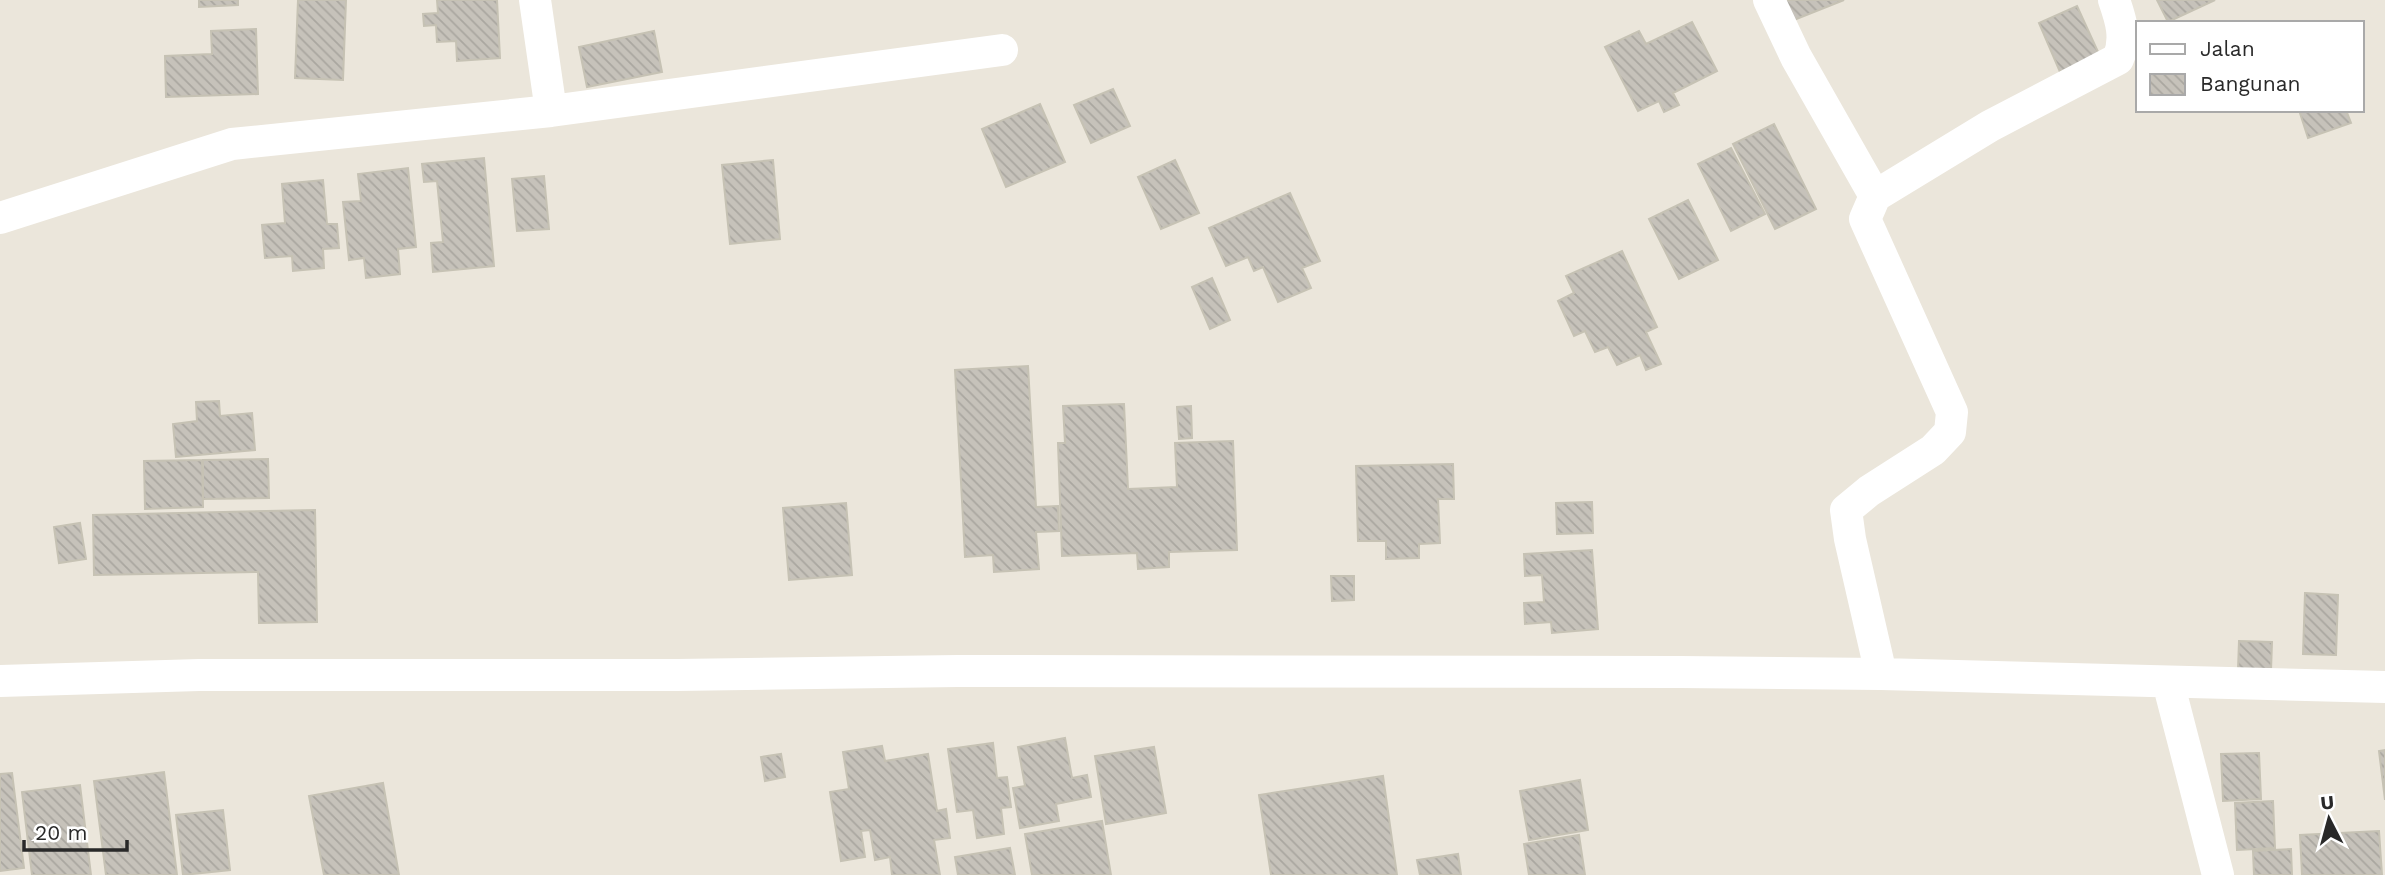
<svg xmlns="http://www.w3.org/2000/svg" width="2385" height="875" font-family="'Work Sans',sans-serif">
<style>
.building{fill:url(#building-back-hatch);stroke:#c6c2b4;stroke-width:2}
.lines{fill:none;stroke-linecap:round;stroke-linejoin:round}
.street{stroke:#fff;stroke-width:32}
</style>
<defs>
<pattern id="building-back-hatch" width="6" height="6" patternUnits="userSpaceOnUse" patternTransform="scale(1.75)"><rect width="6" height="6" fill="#c6c2ba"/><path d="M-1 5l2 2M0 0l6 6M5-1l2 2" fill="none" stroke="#aaa7a0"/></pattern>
</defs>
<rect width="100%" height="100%" fill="#ebe6db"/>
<!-- building -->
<path class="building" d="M199 0H238V5L199 7Z
M298 0H346L343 80 295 78Z
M437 0H497L500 58 457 61 456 41 437 42 436 25 424 26 423 14 438 13Z
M1787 0H1844L1784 24 1776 5Z
M2157 0H2215L2168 22Z
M2077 6 2099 54 2060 72 2039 23Z
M1692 22 1717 71 1673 93 1679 105 1664 112 1659 101 1638 111 1605 47 1639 31 1646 44Z
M256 29 258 94 166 97 165 56 212 54 211 31Z
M654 31 662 72 587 87 579 47Z
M1113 89 1130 126 1091 143 1074 105Z
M1040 104 1065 162 1006 187 982 129Z
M2299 110H2346L2351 123 2308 138Z
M1774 124 1816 209 1775 229 1733 144Z
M1731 148 1765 214 1731 231 1698 164Z
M484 158 494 266 433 272 431 243 443 242 437 181 424 182 422 164Z
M773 160 780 239 730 244 722 165Z
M1175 160 1199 213 1161 229 1138 177Z
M408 168 416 247 398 249 400 274 366 278 364 258 349 260 343 202 361 201 358 174Z
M544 176 549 229 517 231 512 179Z
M323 180 327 224H337L339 248 323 249 324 268 293 271 292 256 265 258 262 225 285 223 282 184Z
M1290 193 1320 261 1302 268 1311 288 1278 302 1263 267 1254 271 1248 257 1226 266 1209 228Z
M1688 200 1718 260 1679 279 1649 219Z
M1622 251 1657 327 1646 332 1661 364 1646 370 1640 355 1617 365 1608 347 1595 352 1585 331 1574 336 1558 301 1574 293 1566 276Z
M1212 278 1230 320 1210 329 1192 287Z
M1028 366 1036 507 1058 506 1059 531 1036 532 1039 569 994 572 993 555 965 557 955 370Z
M219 401 220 416 252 413 255 450 176 457 173 424 197 421 196 402Z
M1124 404 1128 489 1177 487 1175 443 1233 441 1237 550 1169 552V567L1138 569 1137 553 1062 556 1058 443H1065L1063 406Z
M1191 406 1192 438 1179 439 1177 407Z
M268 459 269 498 203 499V460Z
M202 460 203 507 145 509 144 461Z
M1453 464 1454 499H1438L1440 543 1419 544V558L1386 559V541H1358L1356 466Z
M1592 502 1593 533 1557 534 1556 503Z
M846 503 852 575 789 580 783 508Z
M315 510 317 622 259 623 258 572 94 575 93 515Z
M80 523 86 559 59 563 54 527Z
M1592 550 1598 629 1552 633 1551 622 1525 624 1524 603 1544 602 1542 575 1525 576 1524 554Z
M1331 576H1354V600L1332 601Z
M2305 593 2338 595 2336 655 2303 654Z
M2239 641 2272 642 2271 671 2238 670Z
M1065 738 1072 778 1087 775 1091 797 1056 804 1059 821 1020 828 1013 788 1025 786 1018 747Z
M993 743 997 778 1007 777 1011 807 1001 808 1004 834 977 838 973 810 957 812 948 749Z
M882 746 885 761 928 754 937 811 946 809 950 838 934 840 940 875H892L890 857 875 860 870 830 861 831 865 857 841 861 830 792 849 789 843 752Z
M1154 747 1166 813 1106 824 1095 756Z
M2385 750V800L2379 751Z
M2259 753 2261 799 2223 801 2221 754Z
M781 754 785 777 765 781 761 757Z
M164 772 177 875H106L94 781Z
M12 773 24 868 0 871V774Z
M1383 776 1397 875H1271L1259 795Z
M1580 780 1588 830 1529 840 1520 791Z
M383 783 399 875H324L309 796Z
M80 785 91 875H32L22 792Z
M2273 801 2275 848 2237 850 2235 803Z
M223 810 230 870 183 875 176 815Z
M1102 821 1111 875H1032L1025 834Z
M2379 831 2382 875H2302L2300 835Z
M1579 835 1585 875H1529L1524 844Z
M1010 848 1015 875H958L955 857Z
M2291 849 2292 875H2254L2253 851Z
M1458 854 1461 875H1420L1417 860Z"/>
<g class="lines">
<!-- street -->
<path class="street" d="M1769 0 1796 57 1875 196
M551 111 1002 50
M0 218 232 144 551 111 535 0
M1881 674 1850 539 1846 510 1869 491 1933 450 1950 432 1952 412 1865 219 1875 196 1990 126 2118 59C2127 39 2121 20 2114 0
M0 681 199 675H677L958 671 1680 672 1881 674 2385 687
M2168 682 2218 875"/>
</g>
<!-- legend -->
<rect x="2136" y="21" width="228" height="91" fill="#ffffff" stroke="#a9a9a9" stroke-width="2"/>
<rect x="2150" y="44" width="35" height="10" fill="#ffffff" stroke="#a9a9a9" stroke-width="2"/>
<text x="2200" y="56" font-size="21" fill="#292929">Jalan</text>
<rect x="2150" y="74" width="35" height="21" fill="url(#building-back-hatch)" stroke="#a9a9a9" stroke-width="2"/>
<text x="2200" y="91" font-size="21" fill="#292929">Bangunan</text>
<!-- north arrow -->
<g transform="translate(2329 819) rotate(354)" stroke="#ffffff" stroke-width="5" paint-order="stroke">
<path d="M0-5L12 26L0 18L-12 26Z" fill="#292929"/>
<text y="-10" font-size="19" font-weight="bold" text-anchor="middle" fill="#292929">U</text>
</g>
<!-- scale -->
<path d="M24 840v10h103v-10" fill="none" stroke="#292929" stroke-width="3.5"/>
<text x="35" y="840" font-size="21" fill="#292929" stroke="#ffffff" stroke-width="5" paint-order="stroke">20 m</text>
</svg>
